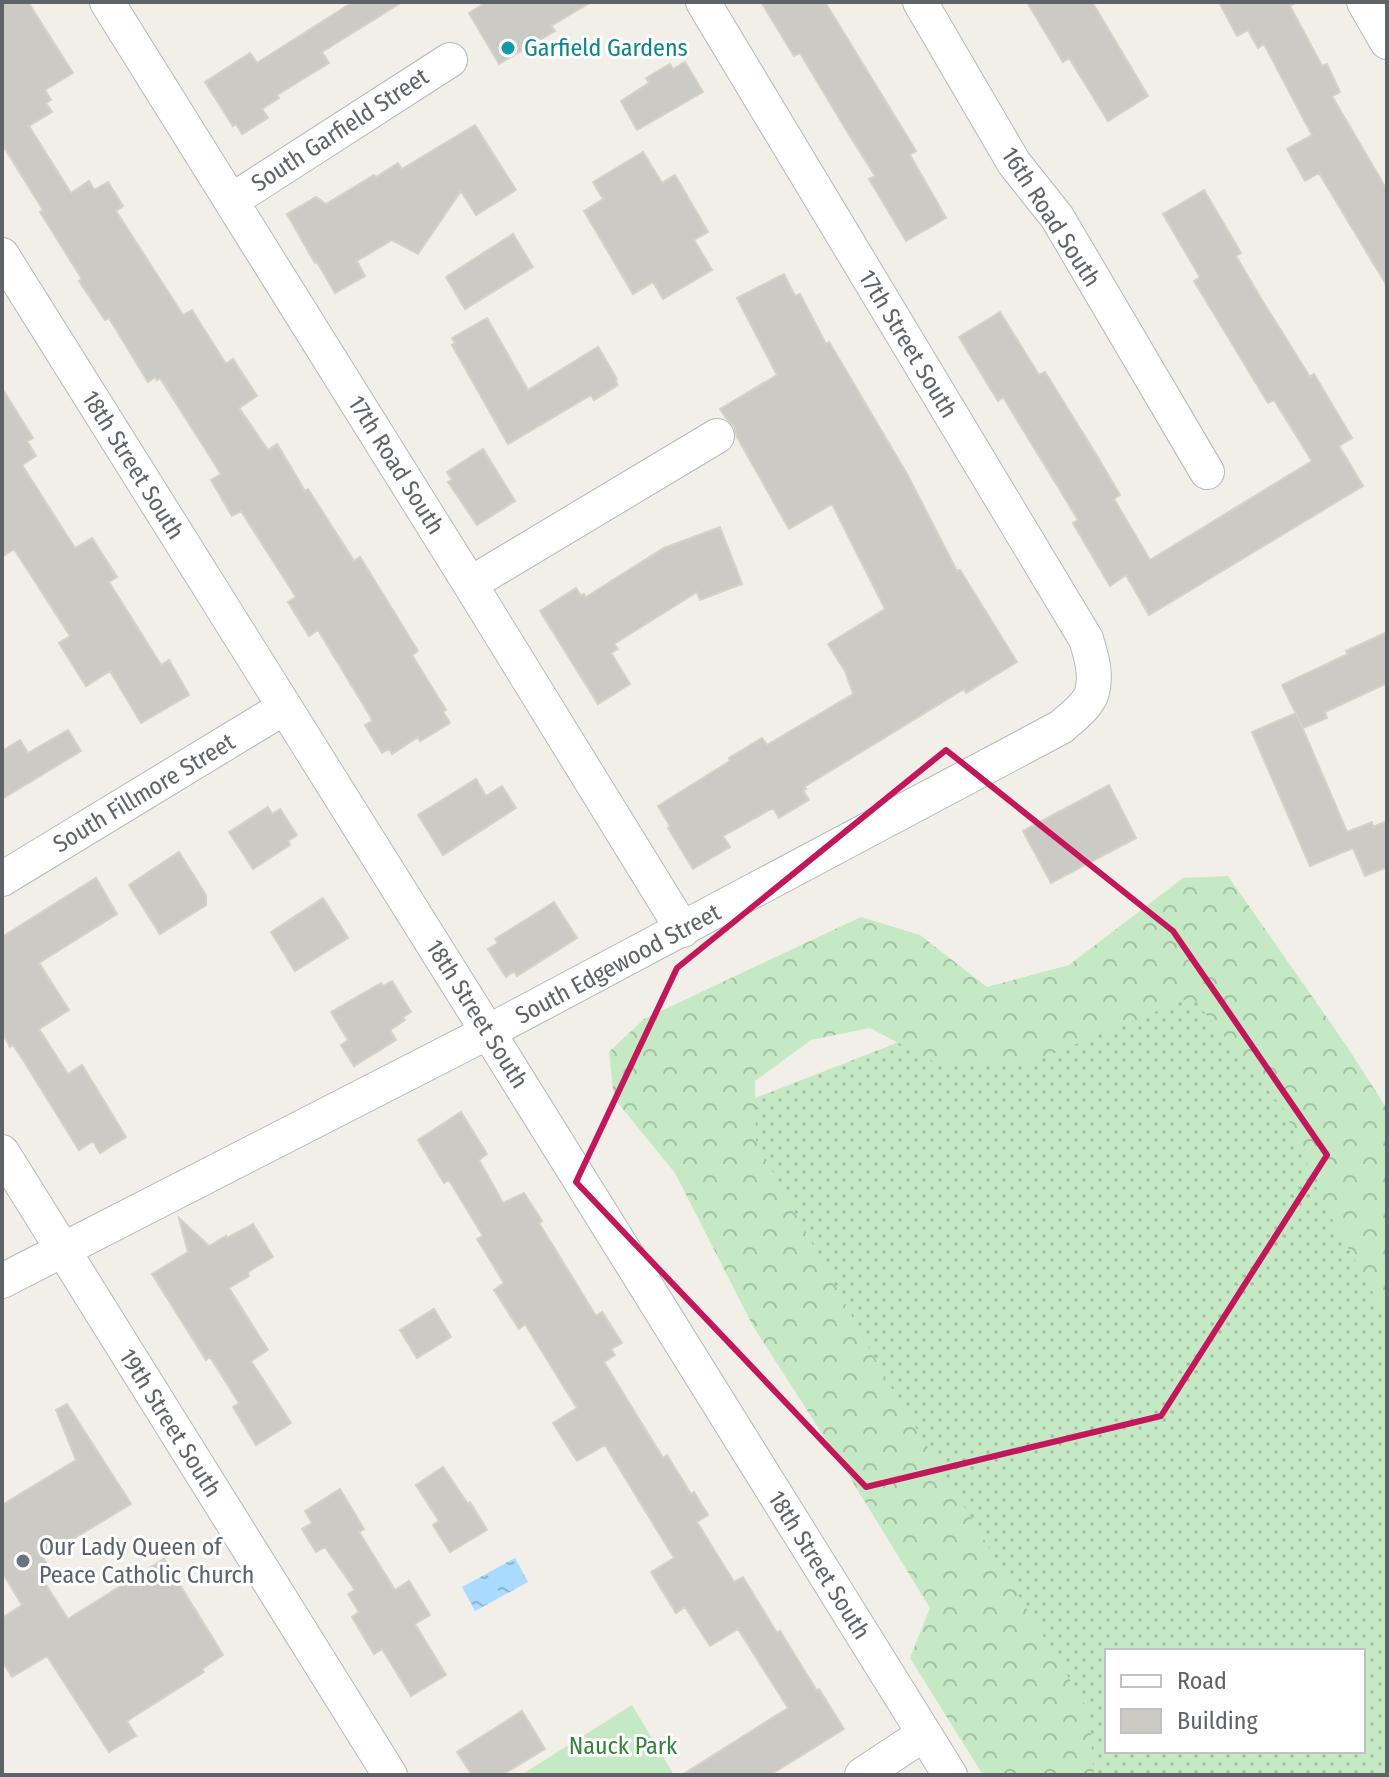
<svg xmlns="http://www.w3.org/2000/svg" width="1389" height="1777" font-family="'Fira Sans Condensed',sans-serif">
<style>
.grass{fill:url(#grass-dots);fill-rule:evenodd}
.forest{fill:url(#forest-crowns)}
.park{fill:#c5e8c5}
.water{fill:url(#water-ripples)}
.building{fill:#cccac5;stroke:#d6d1c6;stroke-width:2}
.lines{fill:none;stroke-linecap:round;stroke-linejoin:round}
.minor-casing{stroke:#b5b8bc;stroke-width:36}
.minor{stroke:#fff;stroke-width:34}
.marked{fill:none;stroke:#c2185b;stroke-width:6;stroke-linejoin:round}
.culture-dot{fill:#0f9aa8;stroke:#fff;stroke-width:3}
.worship-dot{fill:#6b7280;stroke:#fff;stroke-width:3}
.labels{text-anchor:middle;dominant-baseline:central;stroke-width:6;stroke-linejoin:round;paint-order:stroke}
.culture-label{font-size:24px;fill:#0d838f;stroke:#fff;text-anchor:start}
.street-label{font-size:24px;fill:#5f6368;stroke:#fff}
.worship-label{font-size:24px;fill:#5b616d;stroke:#fff;text-anchor:start}
.park-label{font-size:24px;fill:#348238;stroke:#fff}
</style>
<defs>
<pattern id="grass-dots" width="8" height="8" patternUnits="userSpaceOnUse" patternTransform="scale(2)"><rect width="8" height="8" fill="#c5e8c5"/><path d="M2 2h.1M6 6h.1" fill="none" stroke="#a3c0a4" stroke-width="1.8" stroke-linecap="round"/></pattern>
<pattern id="forest-crowns" width="20" height="18" patternUnits="userSpaceOnUse" patternTransform="scale(2)"><rect width="20" height="18" fill="#c5e8c5"/><path d="M2 6a3 3 0 1 1 6 0M12 15a3 3 0 1 1 6 0" fill="none" stroke="#a3c0a4"/></pattern>
<pattern id="water-ripples" width="26" height="14" patternUnits="userSpaceOnUse" patternTransform="scale(2)"><rect width="26" height="14" fill="#aadaff"/><path d="M2 4q2-2 4 0t4 0M15 11q2-2 4 0t4 0" fill="none" stroke="#8eb4d2"/></pattern>
</defs>
<rect width="100%" height="100%" fill="#f1efe8"/>
<!-- grass -->
<path class="grass" d="M1227 914 1387 1158V1775H1083L681 1127ZM1107 1651H1363V1751H1107Z"/>
<!-- forest -->
<path class="forest" d="M1228 876 1348 1048 1387 1109V1318L1322 1201 1285 1111 1192 997 1025 1065 942 1066 870 1028 811 1040 755 1081 756 1141 888 1382 1089 1711 1094 1775H983L910 1658 930 1608 846 1471 753 1326 675 1173 614 1098 609 1052 644 1019 861 917 920 935 987 987 1069 965 1183 878Z"/>
<!-- park -->
<path class="park" d="M632 1705 674 1775H521Z"/>
<!-- water -->
<path class="water" d="M515 1558 528 1582 475 1611 462 1587Z"/>
<!-- building -->
<path class="building" d="M2 2H28L73 73 45 90 51 100 46 103 52 112 29 126 71 193 89 181 94 190 108 182 123 206 116 211 183 315 192 310 226 364 233 359 257 396 239 408 268 450 277 444 305 491 308 489 354 561 360 557 418 651 412 655 446 710 443 712 450 723 420 741 418 737 392 754 389 749 382 753 365 725 372 721 370 716 318 630 309 636 288 602 296 597 241 511 232 516 211 480 221 474 160 378 157 380 155 377 148 382 109 318 105 320 79 281 82 279 40 212 43 210 2 144Z
M353 2H402L322 52 329 63 277 95 279 98 262 109 268 118 242 134 236 124 233 126 205 82 250 53 257 63Z
M487 2H591L551 26 555 31 499 64 469 13Z
M761 2H825L916 151 910 155 946 218 906 241 869 179 875 176 848 133 800 53 794 56Z
M1027 2H1092L1148 96 1108 121 1069 58 1063 62Z
M1219 2H1297L1290 6 1322 66 1327 64 1340 92 1332 96 1387 190V286L1319 173 1305 181 1287 149 1312 135 1264 44 1258 48 1248 30 1237 36Z
M685 62 703 92 637 130 621 101 649 83 646 78 670 64 673 69Z
M475 125 516 190 476 215 461 191 418 254 392 240 357 261 365 276 335 293 317 262 315 263 287 214 316 197 326 204 374 175 376 177 398 163 402 169Z
M643 152 662 183 675 175 708 232 694 240 712 270 663 299 653 282 633 294 584 211 603 199 593 182Z
M1204 190 1241 253 1236 256 1262 300 1310 377 1314 374 1352 438 1339 446 1363 486 1149 615 1126 575 1110 586 1073 523 1078 520 1052 477 1003 397 998 401 959 337 1000 312 1039 375 1045 372 1094 451 1120 495 1114 499 1150 560 1312 461 1274 400 1268 403 1194 281 1200 277 1163 214Z
M513 234 533 267 465 309 446 277Z
M784 274 795 296 800 294 826 344 829 342 907 474 957 571 960 570 1017 662 966 693 964 689 804 787 806 789 803 790 809 800 779 818 773 808 723 836 730 847 693 869 668 828 670 826 658 806 730 761 729 758 762 738 767 745 853 694 845 671 828 644 885 609 832 504 789 529 737 437 734 426 726 418 720 409 777 375 737 298Z
M487 318 528 390 598 347 617 379 615 380 618 385 594 400 591 395 508 444 452 345 455 343 452 338Z
M2 388 33 438 27 441 36 456 22 465 75 548 92 538 117 577 109 582 161 665 169 660 189 695 141 723 110 671 86 686 59 643 70 636 14 549 2 557Z
M483 449 515 501 477 525 448 482 452 480 447 472Z
M720 527 742 584 700 600 697 592 614 644 618 649 611 653 630 684 598 704 540 611 576 588 581 596 584 594 586 597 664 548Z
M1387 632V683L1325 712 1327 718 1303 728 1282 685 1348 654 1346 651Z
M1296 713 1347 832 1372 822 1373 827 1387 821V867L1365 876 1353 848 1310 866 1252 732Z
M68 730 81 751 2 799V751L20 740 28 753Z
M476 779 486 796 502 786 516 808 443 855 418 815Z
M1109 785 1136 838 1051 883 1023 831Z
M268 807 272 814 280 809 297 835 288 841 290 845 253 869 229 832Z
M179 852 206 895V905L160 934 129 885Z
M96 878 117 914 39 963 69 1010 39 1029 68 1074 82 1065 126 1137 100 1153 93 1141 79 1150 23 1060 13 1045 10 1047 2 1032V937Z
M323 898 348 938 295 971 271 932Z
M554 902 577 938 517 976 514 971 506 977 488 949 498 943 495 939Z
M392 981 411 1012 403 1017 405 1020 390 1030 396 1040 354 1066 341 1045 348 1040 331 1012 381 983 383 986Z
M461 1112 487 1154 479 1160 503 1203 524 1193 542 1221 539 1223 596 1316 602 1312 622 1343 611 1349 615 1355 604 1362 663 1458 667 1455 691 1494 694 1492 708 1515 697 1522 734 1582 743 1577 777 1633 780 1631 817 1691 819 1689 844 1729 770 1775H682L788 1708 738 1629 710 1646 685 1607 676 1613 651 1572 674 1558 605 1445 577 1461 553 1423 577 1408 525 1324 519 1329 494 1290 504 1283 477 1239 483 1236 449 1180 444 1183 418 1140Z
M179 1218 209 1246 226 1236 227 1238 253 1224 273 1257 248 1272 249 1276 229 1288 268 1350 251 1361 291 1423 256 1445 233 1407 239 1403 210 1357 206 1360 152 1274 188 1252Z
M434 1309 451 1337 417 1358 400 1330Z
M67 1404 131 1504 43 1557 47 1565 37 1571 68 1619 164 1559 223 1655 202 1669 204 1672 127 1721 136 1736 109 1752 47 1656 12 1677 2 1661V1618L22 1605 2 1572V1505L76 1460 56 1410Z
M443 1467 468 1504 470 1502 487 1530 450 1552 433 1525 439 1521 416 1485Z
M340 1489 364 1529 359 1532 395 1590 409 1581 430 1615 415 1624 446 1675 411 1696 382 1649 374 1654 352 1617 359 1612 348 1594 355 1590 325 1547 316 1552 302 1529 312 1523 305 1511Z
M522 1711 545 1749 502 1775H472L457 1752Z"/>
<g class="lines">
<!-- minor casing -->
<g class="minor-casing">
<path id="minor" d="M107 2 470 584 683 930
M920 2 1014 163 1057 217 1207 472
M1364 2 1387 42
M231 201 450 60
M2 255 488 1032 950 1775
M470 584 717 436
M2 879 285 707
M2 1152 390 1775
M2 1281 488 1032 1061 727C1071 718 1089 705 1092 692 1097 675 1091 655 1086 639L703 2
M862 1775 924 1734"/>
</g>
<!-- minor -->
<use href="#minor" class="minor"/>
</g>
<!-- marked area -->
<path class="marked" d="M946 750 1173 931 1327 1155 1161 1416 866 1487 576 1182 677 968Z"/>
<!-- markers -->
<circle class="culture-dot" cx="508" cy="48" r="8"/>
<circle class="worship-dot" cx="23" cy="1561" r="8"/>
<g class="labels">
<!-- culture labels -->
<g class="culture-label">
<text x="524" y="48">Garfield Gardens</text>
</g>
<!-- street labels -->
<g class="street-label">
<text transform="translate(340 130) rotate(-33)">South Garfield Street</text>
<text transform="translate(1051 217) rotate(57)">16th Road South</text>
<text transform="translate(908 344) rotate(59)">17th Street South</text>
<text transform="translate(133 465) rotate(58)">18th Street South</text>
<text transform="translate(396 465) rotate(58)">17th Road South</text>
<text transform="translate(144 793) rotate(-31)">South Fillmore Street</text>
<text transform="translate(618 964) rotate(-28)">South Edgewood Street</text>
<text transform="translate(477 1014) rotate(58)">18th Street South</text>
<text transform="translate(170 1423) rotate(58)">19th Street South</text>
<text transform="translate(819 1565) rotate(58)">18th Street South</text>
</g>
<!-- worship labels -->
<g class="worship-label">
<text x="39" y="1547">Our Lady Queen of<tspan x="39" dy="28">Peace Catholic Church</tspan></text>
</g>
<!-- park labels -->
<g class="park-label">
<text x="623" y="1746">Nauck Park</text>
</g>
</g>
<!-- border -->
<rect width="1389" height="1777" fill="none" stroke="#5f6368" stroke-width="8"/>
<!-- legend -->
<rect x="1105" y="1649" width="260" height="104" fill="#ffffff" stroke="#bfc1c3" stroke-width="2"/>
<rect x="1121" y="1675" width="40" height="12" fill="#ffffff" stroke="#bfc1c3" stroke-width="2"/>
<text x="1177" y="1689" font-size="24" fill="#5f6368">Road</text>
<rect x="1121" y="1709" width="40" height="24" fill="#cccac5" stroke="#bfc1c3" stroke-width="2"/>
<text x="1177" y="1729" font-size="24" fill="#5f6368">Building</text>
</svg>
